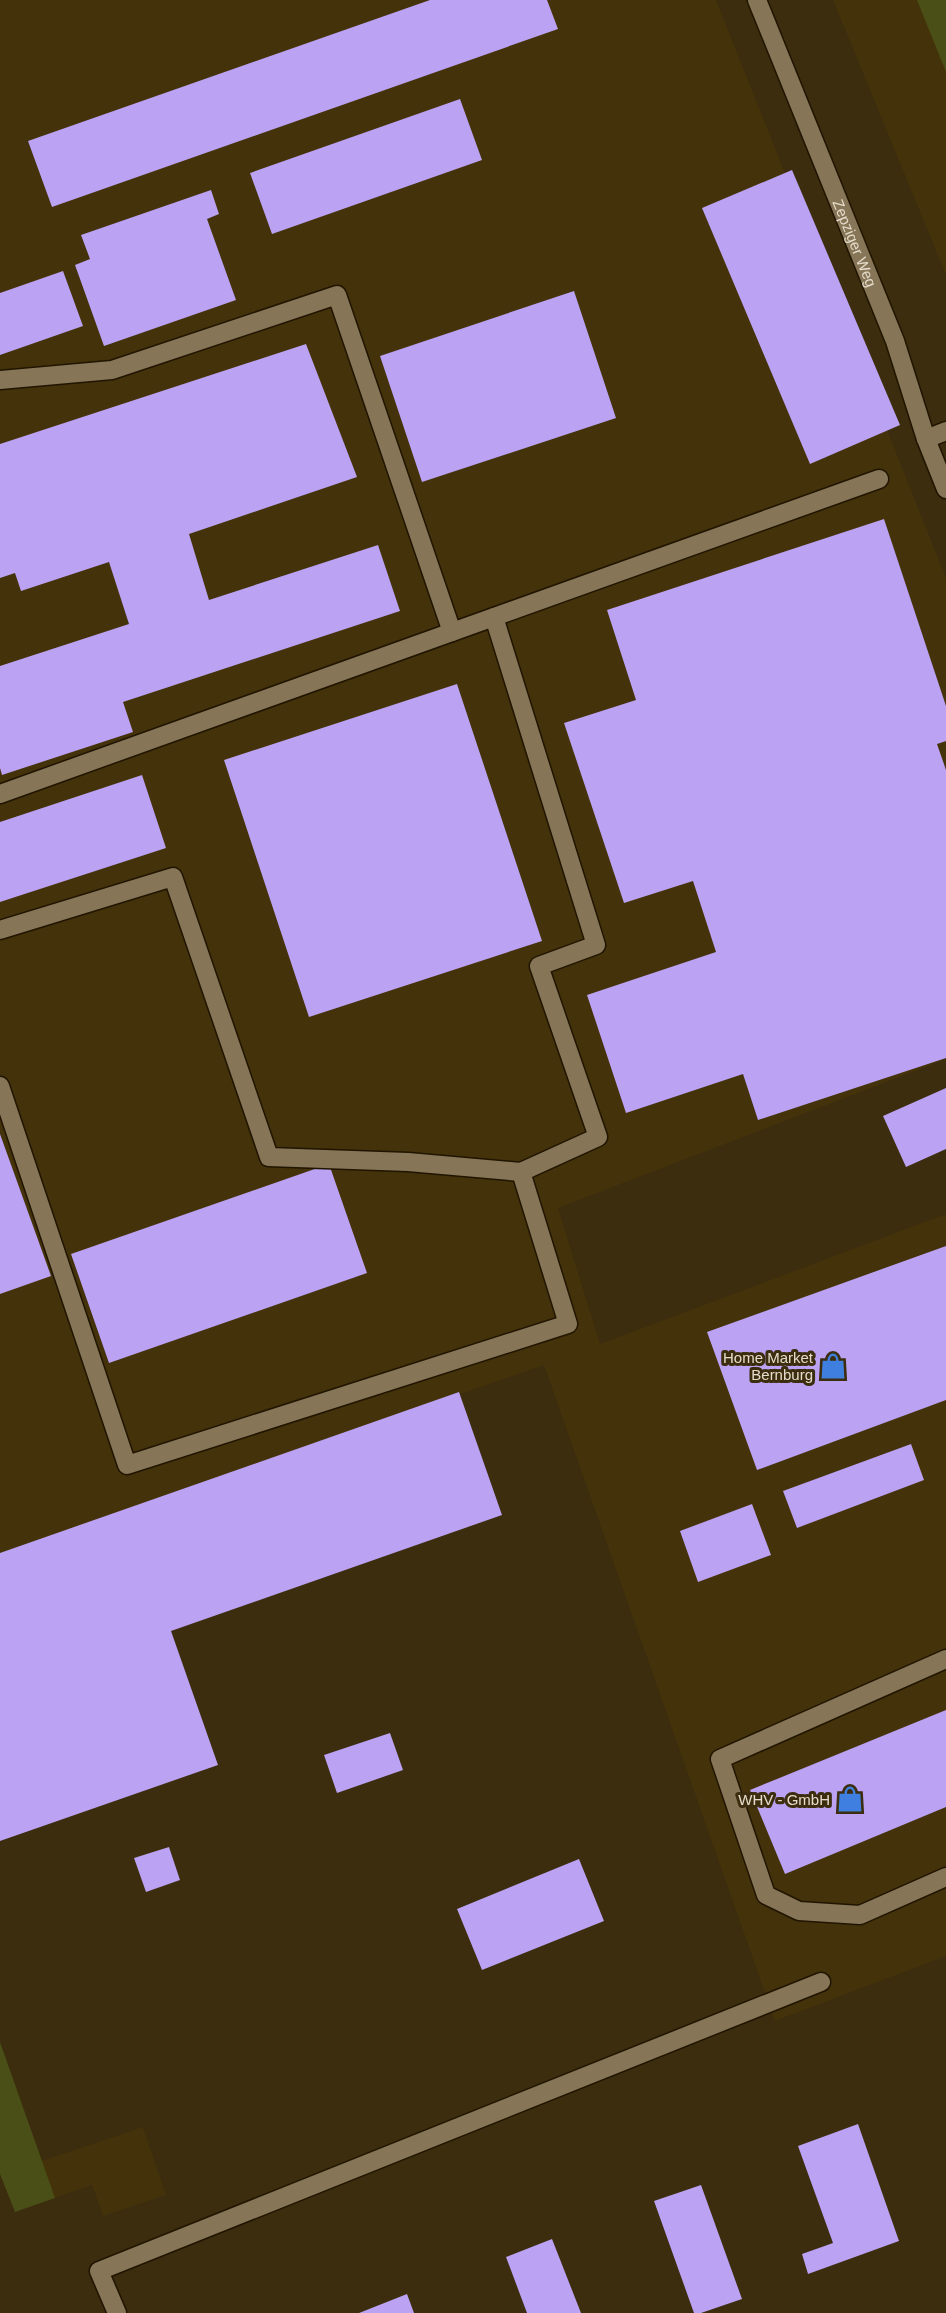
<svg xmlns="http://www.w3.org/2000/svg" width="946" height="2313" font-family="Helvetica,sans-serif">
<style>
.built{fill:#44320a}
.green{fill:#494f16}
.building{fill:#bba2f3}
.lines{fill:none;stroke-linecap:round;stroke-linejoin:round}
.minor-casing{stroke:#201501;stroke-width:21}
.minor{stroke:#867556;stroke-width:18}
.labels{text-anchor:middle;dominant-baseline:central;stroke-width:6;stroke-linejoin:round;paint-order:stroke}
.street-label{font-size:15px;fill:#e5dccb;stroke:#3b2d0e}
.poi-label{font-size:15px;fill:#e5dccb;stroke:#3b2d0e;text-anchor:end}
</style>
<rect width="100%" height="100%" fill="#3b2d0e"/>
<!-- built -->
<path class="built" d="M0 0H716L946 578V1059L558 1208 600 1344 946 1214V1956L775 2021 544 1365 0 1554Z
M833 0H946V275Z
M143 2127 166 2195 103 2216 92 2185 46 2201 33 2164Z"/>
<!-- green -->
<path class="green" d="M917 0H946V72Z
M0 2042 55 2198 15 2212 0 2174Z"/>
<!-- building -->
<path class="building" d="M430 0H547L558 29 52 207 28 141Z
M460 99 482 160 272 234 250 173Z
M792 170 900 425 810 464 702 208Z
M211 190 219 214 207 219 236 300 104 346 75 265 90 259 81 235Z
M63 271 83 326 0 355V293Z
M574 291 616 418 422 482 380 356Z
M306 344 357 477 189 534 209 600 378 545 400 611 123 702 133 732 2 775 0 768V666L129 624 109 562 21 591 15 573 0 578V444Z
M884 519 946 706V741L937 744 946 770V1058L758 1120 743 1074 626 1113 587 995 716 952 693 881 624 903 564 723 636 700 607 610Z
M457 684 542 941 309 1017 224 760Z
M142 775 166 848 0 902V822Z
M946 1088V1149L906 1167 883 1116Z
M0 1134 51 1276 0 1294Z
M329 1164 367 1273 109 1363 71 1254Z
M946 1246V1400L757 1470 707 1332Z
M459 1392 502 1515 171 1631 218 1765 0 1841V1553Z
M911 1444 924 1480 797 1528 783 1491Z
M752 1504 771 1555 698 1582 680 1531Z
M946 1710V1807L785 1874 750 1790Z
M390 1733 403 1770 337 1793 324 1755Z
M169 1847 180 1880 146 1892 134 1858Z
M579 1859 604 1921 482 1970 457 1909Z
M858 2124 899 2241 808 2274 802 2254 833 2243 798 2146Z
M701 2185 742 2299 701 2313H694L654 2201Z
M552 2239 581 2313H527L506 2257Z
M407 2294 414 2313H359Z"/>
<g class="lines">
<!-- minor casing -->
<g class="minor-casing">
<g id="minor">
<path id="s1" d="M757 0 895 341 926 439 946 489"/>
<path d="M0 380 112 370 337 295 452 632"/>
<path d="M926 439 946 431"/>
<path d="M0 794 879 479"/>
<path d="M0 930 173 877 269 1157 408 1162 521 1172 598 1137 539 966 596 945 494 617"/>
<path d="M0 1086 127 1465 568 1324 521 1172"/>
<path d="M946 1659 720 1759 766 1895 799 1911 860 1915 946 1877"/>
<path d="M117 2313 99 2271 821 1982"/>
</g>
</g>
<!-- minor -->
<use href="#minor" class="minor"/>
</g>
<!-- icons -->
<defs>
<g id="shop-bare" transform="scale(2.07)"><path d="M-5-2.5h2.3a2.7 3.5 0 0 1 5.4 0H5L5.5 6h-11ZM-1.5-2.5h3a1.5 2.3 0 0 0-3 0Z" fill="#3f7fe0" stroke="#3b2d0e" stroke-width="2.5" paint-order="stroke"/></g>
</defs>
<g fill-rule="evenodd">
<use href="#shop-bare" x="833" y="1366"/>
<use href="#shop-bare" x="850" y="1799"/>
</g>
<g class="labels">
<!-- street labels -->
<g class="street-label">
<text stroke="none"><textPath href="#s1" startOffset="262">Zepziger Weg</textPath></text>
</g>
<!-- poi labels -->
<g class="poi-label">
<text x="813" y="1357">Home Market<tspan x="813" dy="17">Bernburg</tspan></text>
<text x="830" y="1799">WHV - GmbH</text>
</g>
</g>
</svg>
